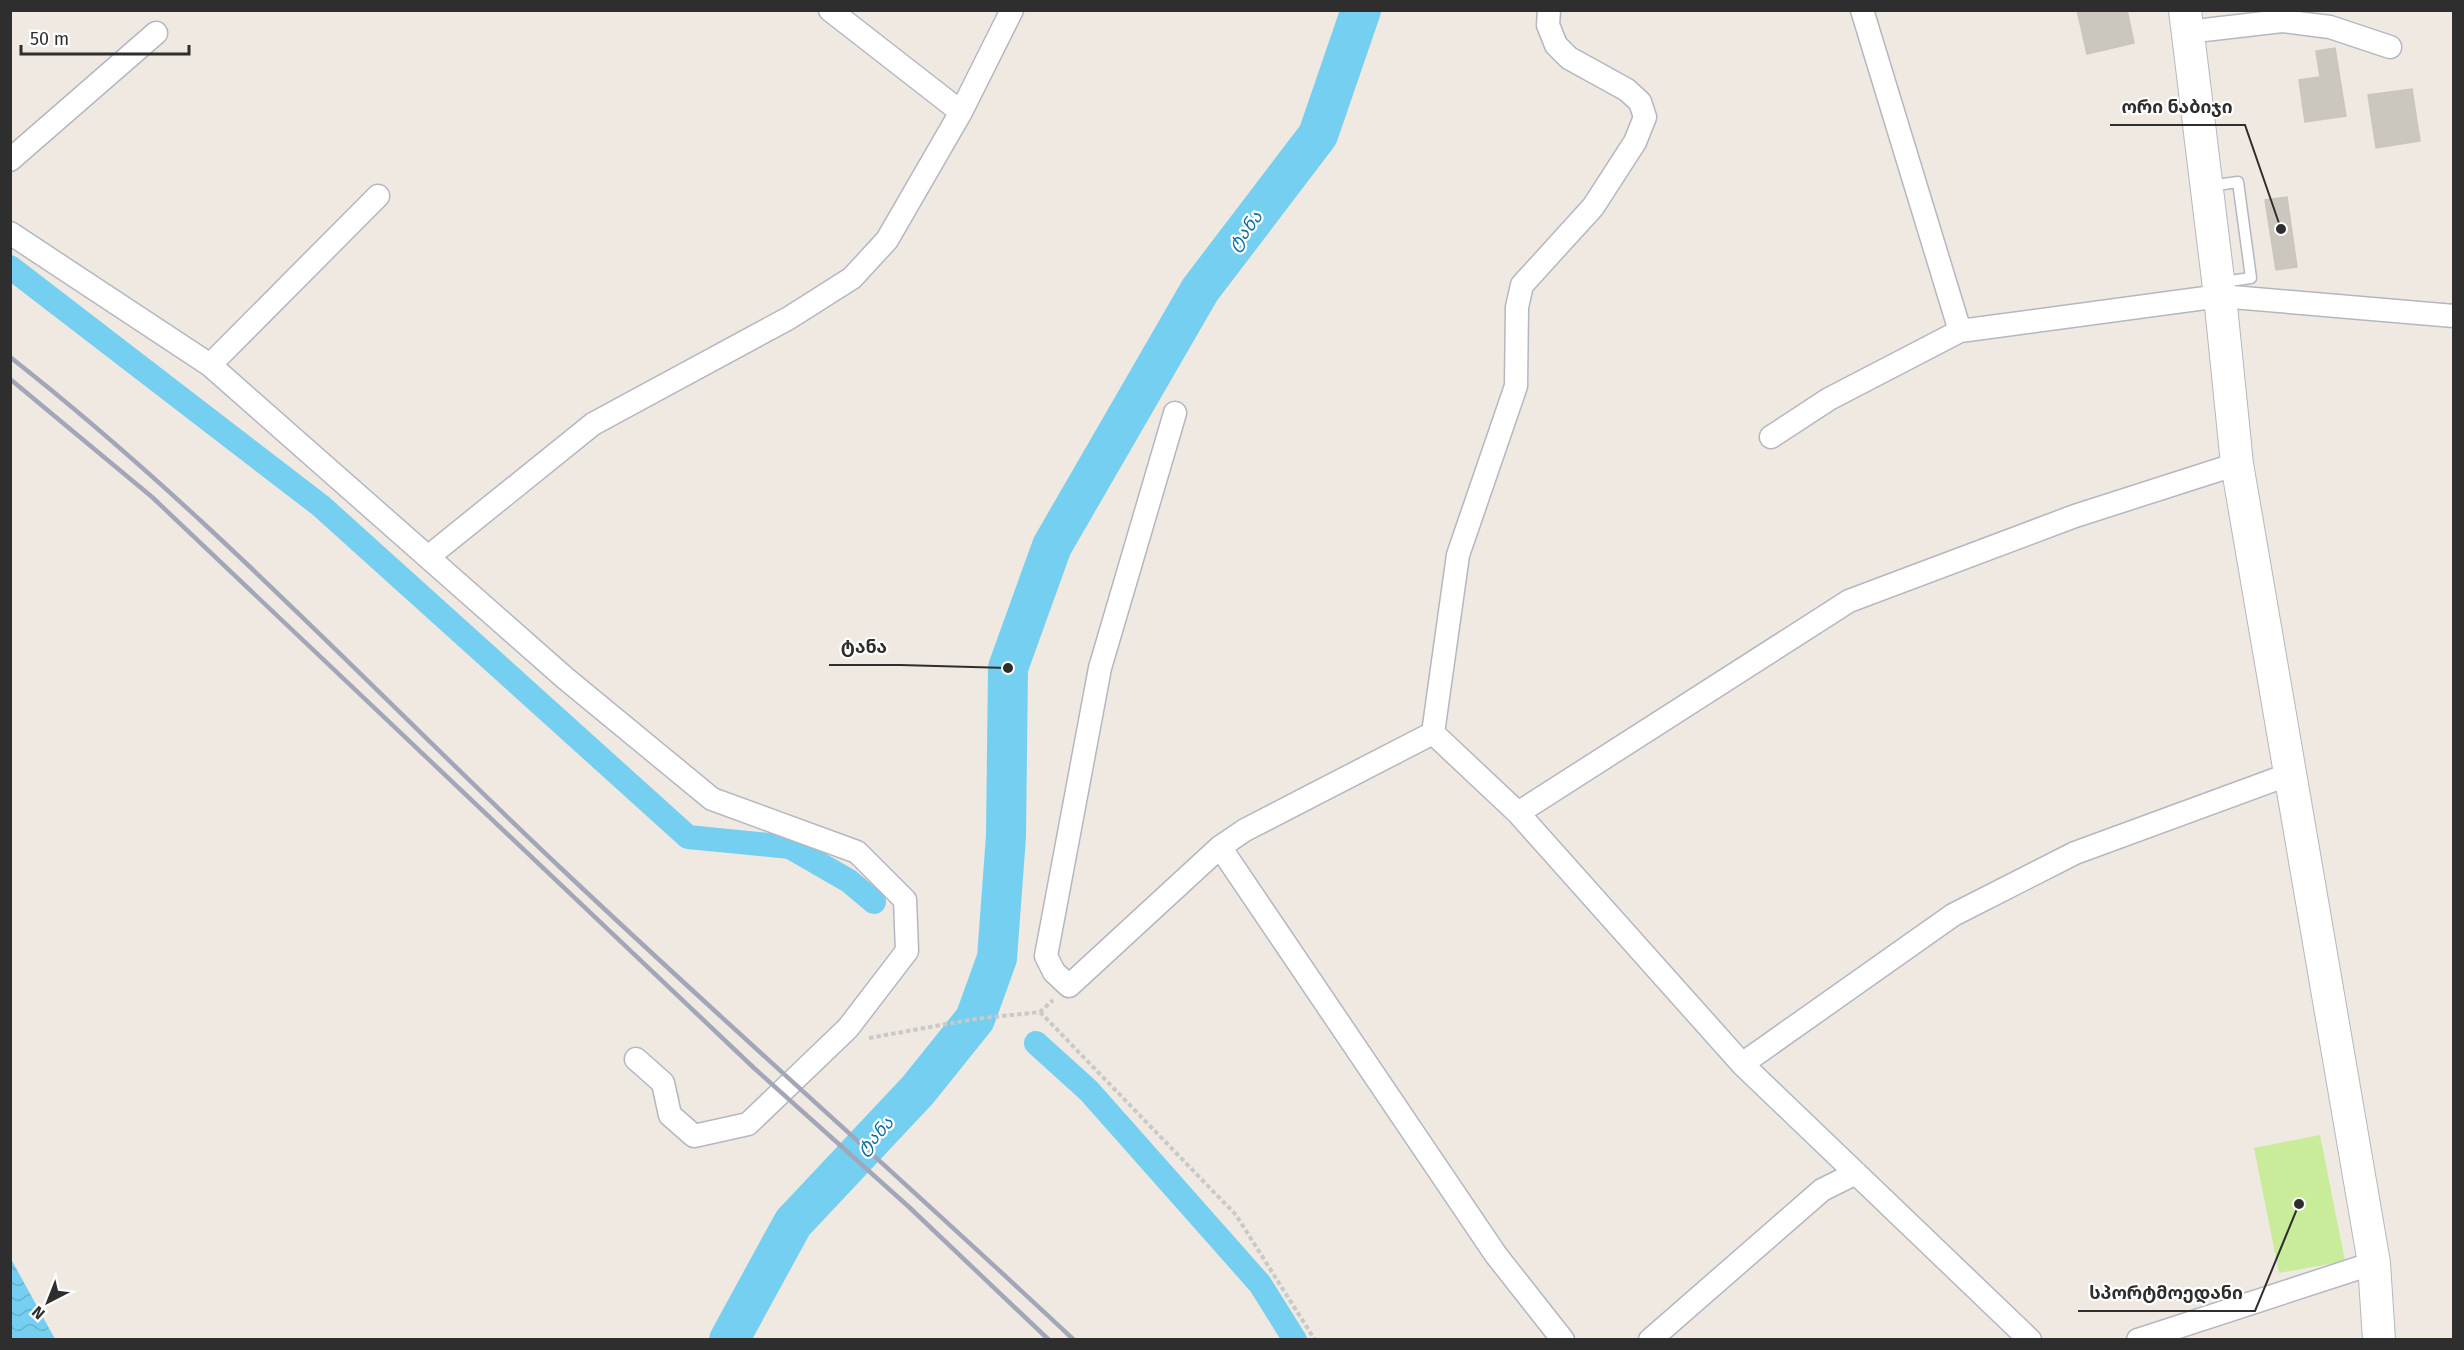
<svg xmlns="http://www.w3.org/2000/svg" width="2464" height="1350" font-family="'Fira Sans','Noto Sans Georgian',sans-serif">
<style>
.pitch{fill:#c9ec9a}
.water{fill:url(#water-waves)}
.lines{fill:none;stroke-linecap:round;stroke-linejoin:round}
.canal{stroke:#75cff0;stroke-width:24}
.river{stroke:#75cff0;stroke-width:40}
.building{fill:#cbc7bf;stroke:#cbc5ba;stroke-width:1.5}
.lane-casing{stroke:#b4b7c1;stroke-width:13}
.street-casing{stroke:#b4b7c1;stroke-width:25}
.secondary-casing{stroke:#b4b7c1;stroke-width:34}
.path{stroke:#c9c9c9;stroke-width:4;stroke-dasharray:4.5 3;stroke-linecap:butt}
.lane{stroke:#fff;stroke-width:10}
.street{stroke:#fff;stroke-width:22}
.secondary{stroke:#fff;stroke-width:32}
.rail{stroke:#a3a6b8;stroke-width:4.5}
.labels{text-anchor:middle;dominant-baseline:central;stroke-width:4.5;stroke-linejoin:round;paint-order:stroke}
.water-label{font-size:18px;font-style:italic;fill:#0d6fa3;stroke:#fff}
.leader{fill:none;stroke:#2e2e2e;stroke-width:2}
.callout-dot{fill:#2e2e2e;stroke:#fff;stroke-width:2}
.callout-label{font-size:18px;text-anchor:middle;font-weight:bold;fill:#2e2e2e;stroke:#fff;stroke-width:4.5;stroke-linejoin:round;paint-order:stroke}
</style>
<defs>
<pattern id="water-waves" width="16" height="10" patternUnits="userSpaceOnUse" patternTransform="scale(1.5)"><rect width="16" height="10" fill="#75cff0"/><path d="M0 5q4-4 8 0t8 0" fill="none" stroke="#66b2ce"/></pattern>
</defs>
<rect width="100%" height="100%" fill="#efe9e1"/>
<!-- pitch -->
<path class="pitch" d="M2320 1135 2345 1261 2279 1273 2254 1148Z"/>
<!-- water -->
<path class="water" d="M11 1259 55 1339H11Z"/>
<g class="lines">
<!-- canal -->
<path class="canal" d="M10 267 321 506 688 837 790 847 849 881 874 902
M1036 1043 1089 1091 1260 1284 1295 1340"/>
<!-- river -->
<path class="river" d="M729 1340 793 1223 918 1090 975 1019 997 958 1006 836 1008 668 1052 546 1200 290 1318 135 1361 10"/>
</g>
<!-- building -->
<path class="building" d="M2077 10H2127L2134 43 2087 54Z
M2335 48 2346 116 2305 122 2299 80 2320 77 2316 51Z
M2412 89 2420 141 2376 148 2368 95Z
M2287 197 2297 267 2276 270 2265 200Z"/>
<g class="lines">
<!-- lane casing -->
<g class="lane-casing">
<path id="lane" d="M2209 186 2238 182 2251 278 2222 282"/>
</g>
<!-- street casing -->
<g class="street-casing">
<path id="street" d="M830 10 961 112
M1549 10 1548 25 1556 45 1569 58 1627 90 1640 102 1645 117 1635 142 1593 207 1522 285 1517 307 1516 386 1458 555 1433 733 1518 813 1742 1064 2030 1340
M1862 10 1960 331 2220 296 2454 316
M2187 32 2282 21 2330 27 2390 47
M10 160 156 33
M10 233 210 365 565 678 712 799 857 852 905 900 907 951 848 1028 748 1124 694 1136 670 1115 663 1083 636 1059
M210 365 378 196
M1175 413 1100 668 1046 956 1054 972 1069 986 1220 847 1245 830 1433 733
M1771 437 1829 399 1960 331
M428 557 593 424 789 318 852 278 887 240 961 112 1012 10
M1518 813 1849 601 2075 516 2237 464
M1220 847 1496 1255 1563 1340
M1742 1064 1953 915 2075 853 2290 774
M1650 1340 1822 1190 1856 1173
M2138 1340 2374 1263"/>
</g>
<!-- secondary casing -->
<g class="secondary-casing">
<path id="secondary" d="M2185 10 2220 296 2237 464 2374 1263 2379 1340"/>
</g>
<!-- path -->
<path class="path" d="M1040 1012 1236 1215 1315 1340
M869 1038 975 1019 1040 1012 1053 1000"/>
<!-- lane -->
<use href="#lane" class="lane"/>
<!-- street -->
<use href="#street" class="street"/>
<!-- secondary -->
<use href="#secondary" class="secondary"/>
<!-- rail -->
<path class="rail" d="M10 357C209 513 381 699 565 872 732 1030 906 1182 1074 1340
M10 379 152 497 754 1068 909 1207 1049 1340"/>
</g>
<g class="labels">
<!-- water labels -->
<g class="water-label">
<text transform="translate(1245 231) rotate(-53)">ტანა</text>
<text transform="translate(875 1136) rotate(-47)">ტანა</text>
</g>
</g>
<!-- callouts -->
<path class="leader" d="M2281 229L2245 125H2110M1008 668L900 665H829M2299 1204L2255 1311H2078"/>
<g class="callout-dot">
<circle cx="2281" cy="229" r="6"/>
<circle cx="1008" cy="668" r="6"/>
<circle cx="2299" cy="1204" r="6"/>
</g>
<g class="callout-label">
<text x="2177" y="113">ორი ნაბიჯი</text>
<text x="864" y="653">ტანა</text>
<text x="2166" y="1299">სპორტმოედანი</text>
</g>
<!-- border -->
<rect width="2464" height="1350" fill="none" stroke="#2e2e2e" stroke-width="24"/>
<!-- north arrow -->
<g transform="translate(48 1302) rotate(222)" stroke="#ffffff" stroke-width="4.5" paint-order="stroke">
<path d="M0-4.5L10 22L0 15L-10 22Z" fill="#2e2e2e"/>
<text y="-9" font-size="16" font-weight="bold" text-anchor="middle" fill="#2e2e2e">N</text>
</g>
<!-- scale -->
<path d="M21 45v9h168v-9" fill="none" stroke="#2e2e2e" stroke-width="3"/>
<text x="30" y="45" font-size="18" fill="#2e2e2e" stroke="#ffffff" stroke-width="4.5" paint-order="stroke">50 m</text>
</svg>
